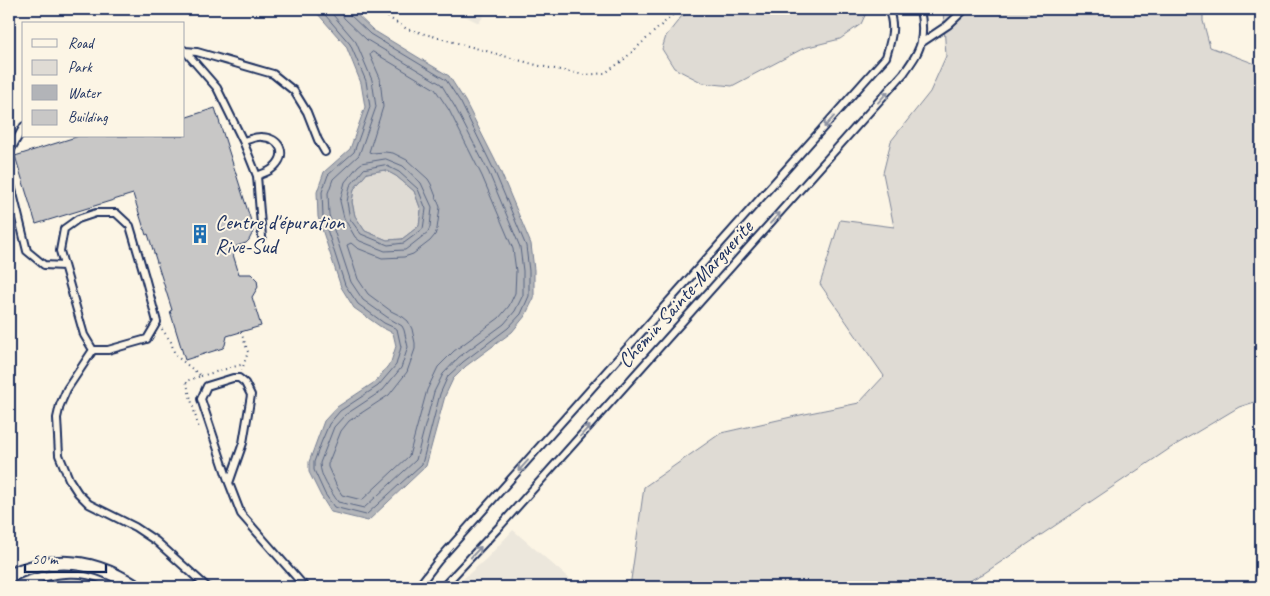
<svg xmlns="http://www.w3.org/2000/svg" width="1270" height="596" font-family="Caveat,sans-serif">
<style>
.built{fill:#ece7dc}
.green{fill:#dfdbd4;stroke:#7d8599}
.water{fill:#b2b4b8;stroke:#767f94;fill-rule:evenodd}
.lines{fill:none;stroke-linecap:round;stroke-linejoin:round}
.shore{stroke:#576482;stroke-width:1}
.building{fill:#c8c7c6;stroke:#1b2f5e}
.lane-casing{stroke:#1b2f5e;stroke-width:10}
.street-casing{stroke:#1b2f5e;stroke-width:16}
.path{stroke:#1b2f5e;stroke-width:2;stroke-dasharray:1 4;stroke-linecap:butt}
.lane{stroke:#fcf5e5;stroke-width:6}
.street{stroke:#fcf5e5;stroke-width:12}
.oneway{stroke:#8c92a2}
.labels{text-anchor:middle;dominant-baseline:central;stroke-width:4;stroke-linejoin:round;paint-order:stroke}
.poi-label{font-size:21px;fill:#1b2f5e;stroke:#fcf5e5;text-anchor:start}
.street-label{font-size:21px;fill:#1b2f5e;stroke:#fcf5e5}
</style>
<rect width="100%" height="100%" fill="#fcf5e5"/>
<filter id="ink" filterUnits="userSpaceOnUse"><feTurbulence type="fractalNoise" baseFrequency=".02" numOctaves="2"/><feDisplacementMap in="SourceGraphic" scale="10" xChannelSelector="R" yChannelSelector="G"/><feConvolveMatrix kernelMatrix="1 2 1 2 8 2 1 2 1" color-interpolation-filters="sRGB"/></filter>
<g filter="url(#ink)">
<!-- built -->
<path class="built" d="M451 9H488L479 23Z
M513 530 579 587H454L487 558Z"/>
<!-- green -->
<path class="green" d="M695 9H868L861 24 840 39 804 48 732 86 703 83 674 68 662 49 666 36 681 17Z
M943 9H1203V21L1210 47 1261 66V400L1239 407 1172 447 983 574 956 587H630L644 487 721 433 800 415 859 403 884 376 820 284 840 220 894 227 883 173 891 141 930 92 946 56Z
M385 170 396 176 414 191 421 210 419 226 402 239 387 240 365 231 355 216 352 202 354 189 367 173Z"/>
<!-- water -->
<path class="water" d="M312 9H351L373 30 449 76 465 101 499 168 531 244 534 270V298L525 316 512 332 466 366 453 379 445 396 426 466 368 521 331 512 321 496 309 472V462L324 421 337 407 375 382 391 362 396 346 393 333 381 327 354 308 341 287 318 217 317 192 324 172 350 149 365 107 361 83 346 46 317 13ZM385 170 396 176 414 191 421 210 419 226 402 239 387 240 365 231 355 216 352 202 354 189 367 173Z"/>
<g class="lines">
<!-- shore -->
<path class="shore" d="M320 9 350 44 366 81 370 107 354 152 328 175 322 192 323 217 345 285 358 304 384 323 397 329 401 347 396 365 378 386 340 411 329 424 321 443 314 462V470L325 494 334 507 366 515 422 464 440 394 448 376 463 362 508 328 521 314 529 296V271L526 246 494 170 461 103 446 80 370 34 349 14 348 9
M328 9 356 42 372 80 376 107 359 155 333 179 328 193 329 215 351 282 363 300 387 317 402 326 404 330 408 347 401 368 383 390 345 415 334 427 320 463C320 477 331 491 338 502L364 508 416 460 434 392 443 374 459 357 504 324 515 311 523 295V271L520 247 489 173 455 107 441 84 367 40 344 18 342 14V9
M373 52 435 89 449 110 482 176 513 249 516 271 515 293 509 306 499 318 454 351 438 367 427 390 409 456 362 500 342 495 337 487 328 467V464L341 431 349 421 389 395 407 372 415 349V343L412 329 408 321 403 317 391 311 368 294 358 279 347 245 351 243 357 248 382 258 404 257 413 254 430 241 435 235 437 229 440 207 431 184 428 179 407 160 393 153 385 152 372 153 369 152 383 107 380 78 370 55 371 53Z
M386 159 403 166 421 183 432 207 430 227 428 232 409 247 405 250 385 251 360 241 355 237 344 218 340 201 345 182 358 166 362 163Z
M385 165 399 172 418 189 426 209 423 229 404 243 388 245 361 234 350 219 347 202 350 186 364 169Z"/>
</g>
<!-- building -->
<path class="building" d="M215 108 253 227V232L249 240 246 243 231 248 239 274H251L257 280 258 287 252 297 261 326 227 336 225 345 223 348 185 360 170 311 172 310 148 234 146 235 133 194 36 224 15 156 79 136H184V118Z"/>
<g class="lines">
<!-- lane casing -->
<g class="lane-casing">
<path id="lane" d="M1260 9H1261
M921 43 948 25 965 9
M184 50 217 88 243 141 257 176 262 237
M185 51 197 52 273 74 294 91 307 112 318 140 325 152
M243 141C249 140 256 136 262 137 280 138 288 154 274 167 270 172 263 173 257 176
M9 153 24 126
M9 177 27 251 44 265 64 266
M96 213H116L130 226 145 277 157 322 147 339 108 350H93L84 335 60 251 64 229 78 219Z
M93 350 67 389 60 405 57 418 59 455 69 479 78 493 89 504 135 527 156 541 207 587
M229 483 243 443 251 395 245 383 239 378H233L207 386 201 399 229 483 241 514 305 587
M41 587C58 581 82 579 99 587
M418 587 438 561 886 57C891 40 896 26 888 9
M443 587 501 525 904 73C910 64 920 52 921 41 923 31 922 19 920 9"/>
</g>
<!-- street casing -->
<g class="street-casing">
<path id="street" d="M9 576C54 554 95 560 136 587"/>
</g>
<!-- path -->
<path class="path" d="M375 9 407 29 540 66 585 75 605 73 621 62 679 9
M162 329 171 342 175 355 201 376 186 381 199 429
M241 332 248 352 242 370
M201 376 244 364"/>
<!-- lane -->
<use href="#lane" class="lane"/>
<!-- street -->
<use href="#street" class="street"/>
</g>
<!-- one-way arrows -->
<defs><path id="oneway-shaft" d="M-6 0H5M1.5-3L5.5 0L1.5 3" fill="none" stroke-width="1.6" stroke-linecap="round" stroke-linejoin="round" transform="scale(1.25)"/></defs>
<g class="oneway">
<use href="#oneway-shaft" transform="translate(883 97) rotate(-48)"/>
<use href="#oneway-shaft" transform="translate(829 122) rotate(132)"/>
<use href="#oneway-shaft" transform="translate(775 218) rotate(-48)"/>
<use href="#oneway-shaft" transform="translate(585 431) rotate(-48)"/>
<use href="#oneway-shaft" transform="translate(523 466) rotate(132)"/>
<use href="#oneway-shaft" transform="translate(476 552) rotate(-47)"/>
</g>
</g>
<!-- icons -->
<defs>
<g id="building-bare" transform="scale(1.5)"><path d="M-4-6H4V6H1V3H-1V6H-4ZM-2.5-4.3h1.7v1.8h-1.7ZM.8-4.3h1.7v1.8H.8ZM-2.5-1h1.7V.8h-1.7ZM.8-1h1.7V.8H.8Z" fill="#1f6fb2" stroke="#fcf5e5" stroke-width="2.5" paint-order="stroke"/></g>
</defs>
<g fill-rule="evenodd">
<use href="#building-bare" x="200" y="234"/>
</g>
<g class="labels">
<!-- poi labels -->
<g class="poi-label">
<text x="215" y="222">Centre d'épuration<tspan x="215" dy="24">Rive-Sud</tspan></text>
</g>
<!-- street labels -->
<g class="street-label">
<text transform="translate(685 294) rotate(-48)">Chemin Sainte-Marguerite</text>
</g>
</g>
<!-- margin -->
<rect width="1270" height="596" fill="none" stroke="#fcf5e5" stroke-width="30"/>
<rect x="15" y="15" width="1240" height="566" fill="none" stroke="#1b2f5e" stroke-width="2" filter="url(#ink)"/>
<!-- legend -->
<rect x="22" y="22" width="162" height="115" fill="#fcf5e5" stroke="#a2a6af"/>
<rect x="32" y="39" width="25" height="8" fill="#fcf5e5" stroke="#a2a6af"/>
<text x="68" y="48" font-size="15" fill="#1b2f5e">Road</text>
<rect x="32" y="60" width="25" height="15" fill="#dfdbd4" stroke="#a2a6af"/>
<text x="68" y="72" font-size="15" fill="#1b2f5e">Park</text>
<rect x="32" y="85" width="25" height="15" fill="#b2b4b8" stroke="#a2a6af"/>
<text x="68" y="98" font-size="15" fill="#1b2f5e">Water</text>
<rect x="32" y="110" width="25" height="15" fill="#c8c7c6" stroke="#a2a6af"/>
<text x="68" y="122" font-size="15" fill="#1b2f5e">Building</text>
<!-- scale -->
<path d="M25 564v8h81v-8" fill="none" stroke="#1b2f5e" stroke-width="2.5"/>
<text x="32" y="564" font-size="15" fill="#1b2f5e" stroke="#fcf5e5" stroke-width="4" paint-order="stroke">50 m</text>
</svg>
